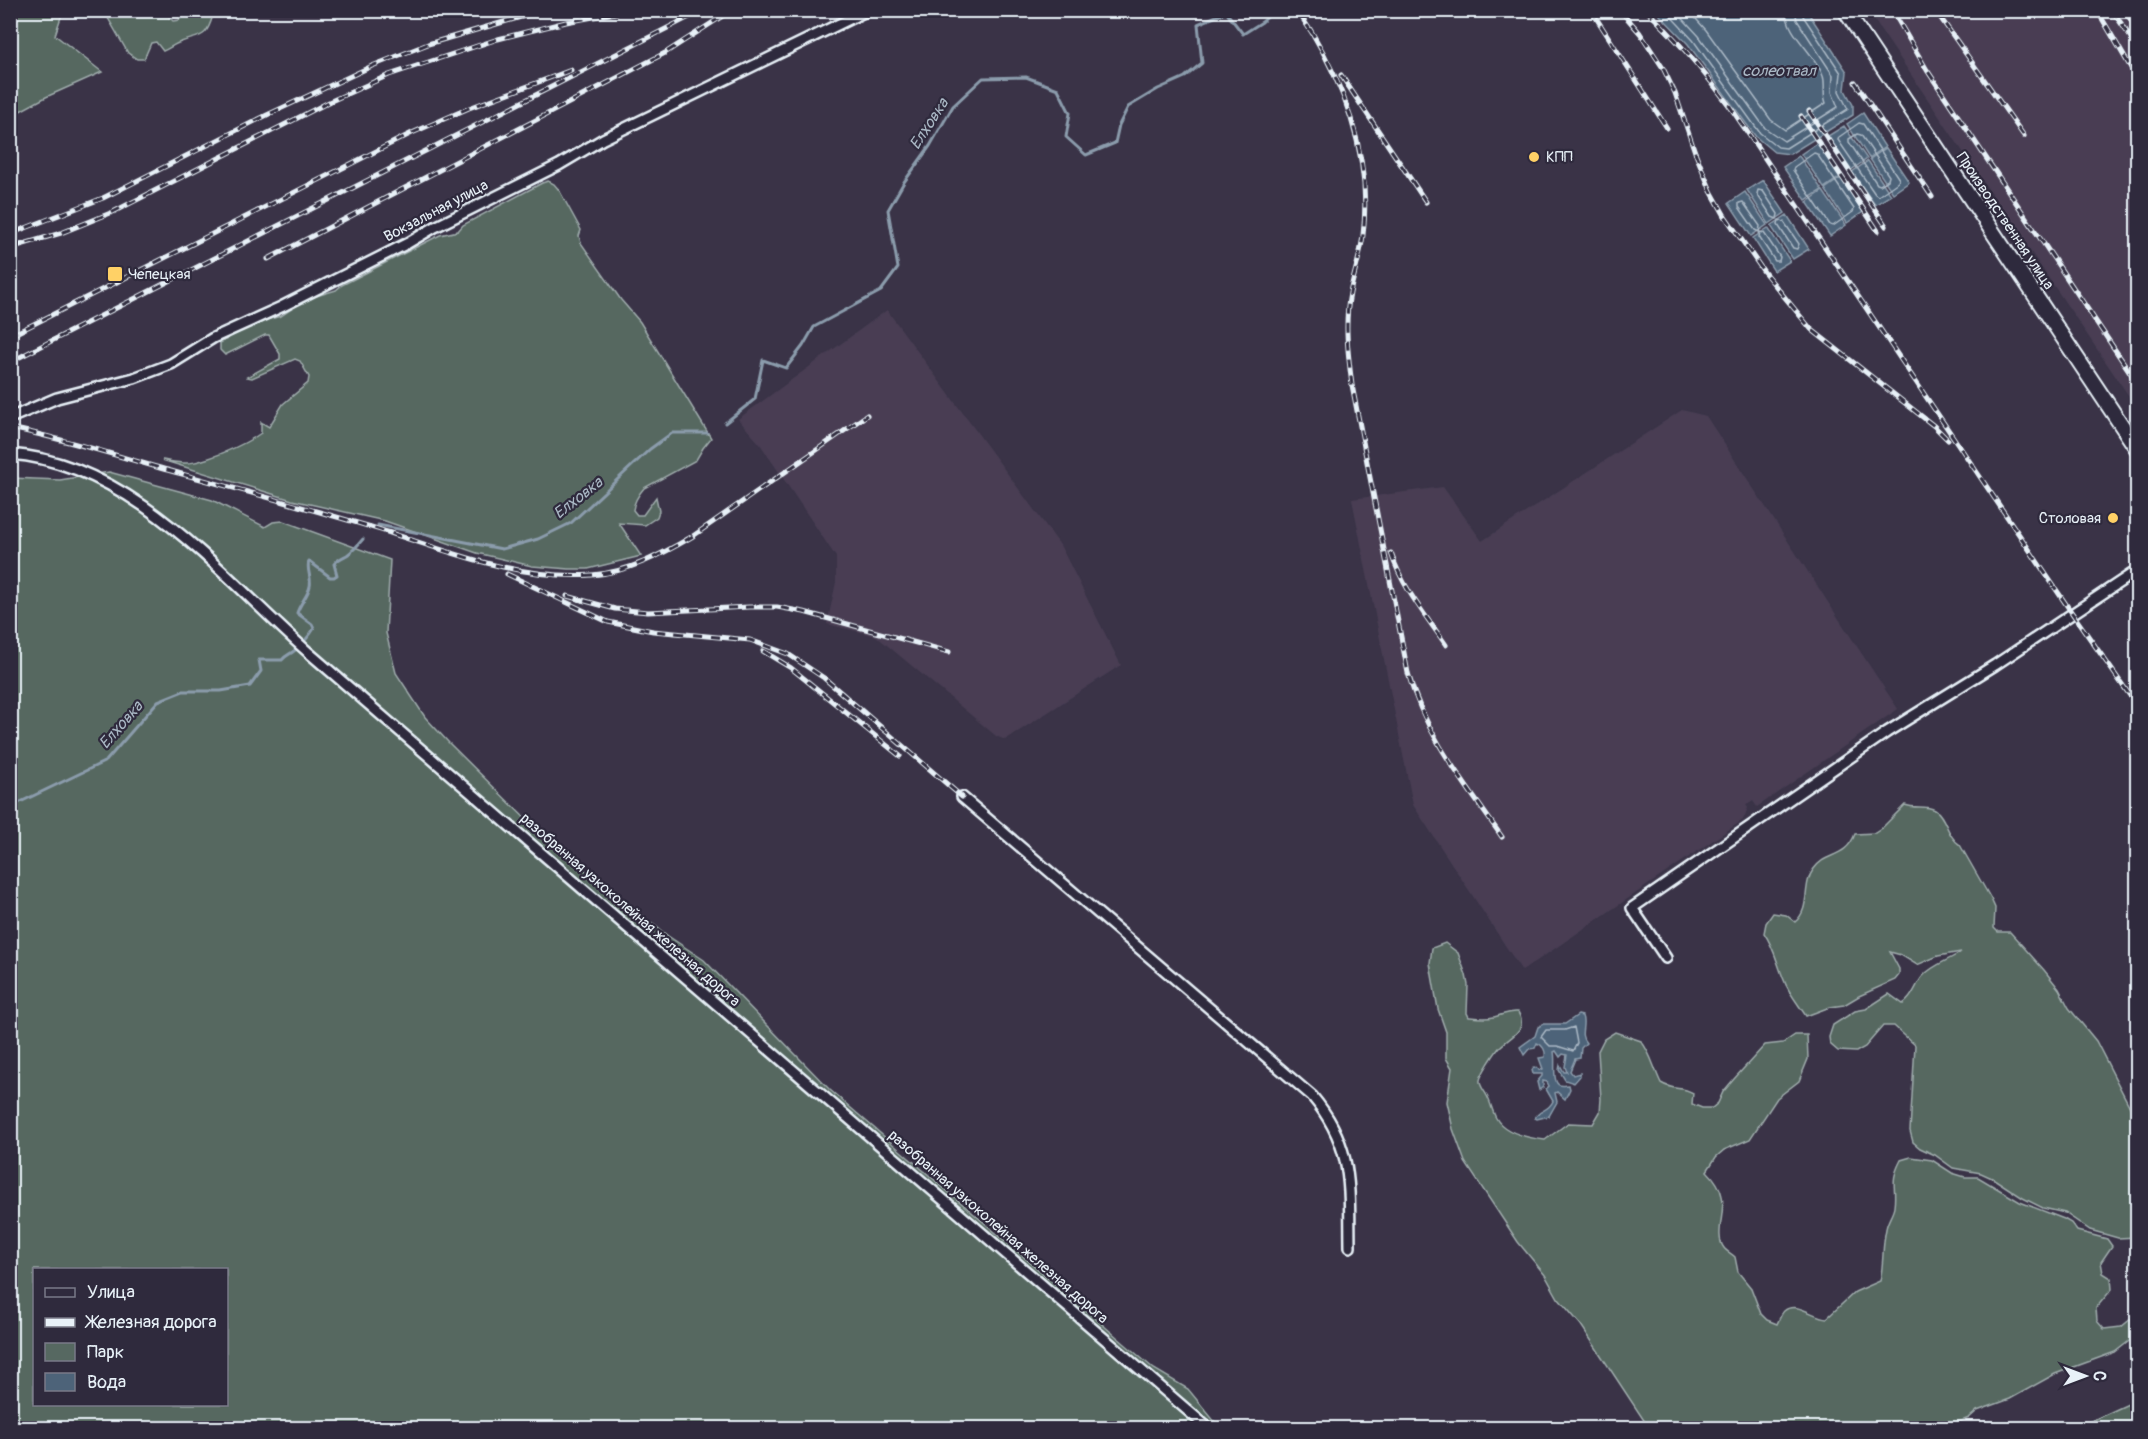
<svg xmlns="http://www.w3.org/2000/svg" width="2148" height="1439" font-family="Pangolin,sans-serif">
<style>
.built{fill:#483e53}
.green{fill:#566861;stroke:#9facac;stroke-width:1.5;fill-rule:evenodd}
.water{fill:#4d6379;stroke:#8b9cac;stroke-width:1.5}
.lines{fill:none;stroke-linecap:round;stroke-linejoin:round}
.shore{stroke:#aab8c5;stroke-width:1.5}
.stream{stroke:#8b9cac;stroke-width:3}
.street-casing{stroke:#e8f1f8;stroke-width:14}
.secondary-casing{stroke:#e8f1f8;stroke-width:18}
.street{stroke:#2f2a3d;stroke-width:9}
.secondary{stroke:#2f2a3d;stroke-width:14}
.rail-casing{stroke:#e8f1f8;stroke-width:5}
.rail{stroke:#2f2a3d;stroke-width:3;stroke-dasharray:9;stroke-linecap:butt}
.poi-dot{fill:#ffd166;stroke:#2f2a3d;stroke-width:2}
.labels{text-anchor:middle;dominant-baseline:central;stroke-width:4.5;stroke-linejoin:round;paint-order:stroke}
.poi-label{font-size:15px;fill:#e8f1f8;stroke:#2f2a3d;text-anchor:start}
.street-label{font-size:15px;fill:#e8f1f8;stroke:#2f2a3d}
.water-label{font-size:16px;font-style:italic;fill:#aab8c5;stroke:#2f2a3d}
</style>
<rect width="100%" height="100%" fill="#3a3347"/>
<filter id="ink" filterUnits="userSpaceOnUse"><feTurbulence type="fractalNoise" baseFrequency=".0167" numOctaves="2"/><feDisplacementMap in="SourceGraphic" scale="12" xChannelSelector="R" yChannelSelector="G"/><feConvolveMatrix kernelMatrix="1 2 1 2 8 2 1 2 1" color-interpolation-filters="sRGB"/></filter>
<g filter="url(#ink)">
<!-- built -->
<path class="built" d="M1868 11H2137V408L1999 205Z
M887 310 1060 545 1121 665 1005 740 996 736 876 636 827 624 836 582V557L760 444 738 419Z
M1682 410 1706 416 1898 709 1757 807 1753 801 1750 803 1746 805 1748 808 1743 820 1522 971 1413 805 1352 499 1443 487 1482 541Z"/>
<!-- green -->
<path class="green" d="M11 10 63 11 55 35 102 72 46 97 11 116Z
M104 11H170L169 17 173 21 179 20 184 13H195L198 11H212L213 15C206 40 200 35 181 42 174 44 169 49 163 51L156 42 151 43 144 59H137L128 53Z
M548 181 554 184 559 190 581 230 579 236 581 243 621 300 640 322 711 438 703 448 696 460 644 488C638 495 634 501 633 510L637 515H643L656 497 659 511 657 517 645 525 619 523 641 556 588 569H569L532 566 477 553 385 521 292 500 162 460C169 461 178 463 186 463 204 463 246 444 261 433V422L269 427 283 404 308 383 309 377 300 361 295 359 252 378 247 377 280 359V354L269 335H265L225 355 220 350V343L255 323 281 316 299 304 313 297 336 290 342 285 440 235 458 231 463 225 542 183Z
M109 472 212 500 265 527 273 522 283 521 390 560 386 633 396 673 425 717 449 743 545 838 668 936 704 960 830 1090 1154 1369 1188 1389 1220 1428H11V478L60 480ZM34 1270H226V1404H34Z
M1905 805C1915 809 1926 805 1935 810 1946 816 1947 837 1960 845L1991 899 1995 908 1994 928 1998 932H2010L2044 970 2059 989 2069 1008 2096 1041 2137 1121V1237L2118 1238 2090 1230 2065 1213 2043 1208 2023 1198 1994 1179 1981 1173 1953 1168 1935 1155 1920 1148 1913 1142 1910 1131 1915 1045 1894 1026H1883L1865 1047 1856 1052 1838 1051 1830 1044 1829 1037 1833 1025 1855 1011 1866 1009 1889 994 1903 1004C1914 997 1915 985 1923 976 1932 965 1950 960 1961 952L1938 956 1917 965 1901 955 1890 952 1899 969V975L1895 980 1859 996 1844 1005 1830 1007 1806 1016C1799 1005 1788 992 1784 980 1777 963 1774 947 1764 933L1766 923 1773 913 1786 915 1795 922C1811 909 1802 885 1813 870 1825 851 1845 860 1855 834L1875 833 1881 829Z
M1445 943 1458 953 1466 975 1468 985 1467 1013 1469 1017C1478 1018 1486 1019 1494 1017 1503 1015 1508 1011 1518 1012 1529 1031 1510 1036 1499 1048 1495 1053 1481 1074 1480 1080 1479 1086 1485 1091 1487 1096 1491 1103 1492 1111 1496 1118 1504 1133 1529 1138 1545 1140L1568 1123 1593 1124 1600 1112 1601 1099 1598 1051 1604 1039 1615 1032 1641 1041C1651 1053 1654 1069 1661 1083 1676 1092 1680 1085 1693 1093L1692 1104 1702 1108H1712L1718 1103 1723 1092 1734 1079 1765 1045 1783 1043 1795 1035H1807L1808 1059 1799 1081 1777 1098 1750 1139 1724 1150 1716 1157 1707 1171C1714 1178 1720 1186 1722 1196 1726 1211 1714 1236 1724 1248 1726 1251 1732 1254 1735 1257L1738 1272 1751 1288 1761 1314 1767 1320 1777 1324C1779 1320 1781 1314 1784 1311 1796 1300 1814 1318 1827 1318L1855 1292 1880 1281C1884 1263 1882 1246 1886 1229 1887 1221 1893 1214 1894 1207 1897 1185 1889 1183 1901 1160L1911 1157 1932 1160 1952 1173 1965 1177H1978L2020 1202 2064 1219 2071 1223 2077 1231 2107 1239 2112 1246 2101 1262 2103 1273 2111 1278 2112 1289 2096 1308 2097 1321 2104 1329 2121 1327 2137 1314V1335L2115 1352 2055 1374 2010 1399 1977 1411 1969 1418 1944 1428H1649L1581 1325 1558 1298 1545 1275 1518 1242 1465 1162 1453 1129 1447 1102 1452 1068 1446 1058V1032L1438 1009 1432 975 1430 963 1432 948Z
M2137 1400V1428H2076Z"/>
<!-- water -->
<path class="water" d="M1656 11H1807L1847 72 1845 90 1853 105V115L1790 154 1774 152 1756 137 1688 44Z
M1863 113 1885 147 1869 158 1847 124Z
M1844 126 1867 159 1851 170 1828 136Z
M1817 143 1840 177 1824 188 1801 154Z
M1886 148 1909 182 1893 193 1870 159Z
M1799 156 1822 190 1806 200 1783 167Z
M1868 161 1891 195 1875 205 1852 172Z
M1841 178 1863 212 1847 223 1825 189Z
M1763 180 1785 213 1769 224 1747 190Z
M1823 191 1846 225 1830 236 1807 202Z
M1745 192 1767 225 1751 236 1729 203Z
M1787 215 1809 249 1793 259 1771 226Z
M1768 228 1790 261 1774 271 1753 238Z
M1578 1015 1582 1016C1586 1026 1578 1034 1586 1043L1581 1048 1580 1058 1575 1059 1570 1071 1573 1075 1580 1073V1076L1574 1083 1565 1080 1559 1070 1560 1065 1564 1072H1567L1565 1067 1567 1055 1563 1054 1560 1057 1556 1051 1554 1052C1556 1060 1552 1082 1559 1085 1563 1086 1566 1085 1569 1085L1570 1089 1565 1099 1557 1092 1555 1093 1557 1102 1549 1116 1537 1119 1535 1118C1539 1110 1549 1111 1553 1101L1546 1089 1549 1086 1547 1082 1543 1081V1087L1539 1090 1537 1082 1542 1076V1074H1533L1532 1070 1534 1067 1541 1070 1543 1069 1539 1058 1545 1057C1546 1051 1543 1045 1537 1043L1535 1048 1529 1049 1524 1055 1520 1047 1535 1036 1538 1027 1543 1024H1565Z"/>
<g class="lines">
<!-- shore -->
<path class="shore" d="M1665 10 1693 40 1760 133 1778 147 1786 148 1848 109 1839 91 1841 73 1803 16 1802 10
M1675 10 1699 36 1765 128 1784 141 1838 107 1832 92 1833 75 1797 20 1795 10
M1688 10 1706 30 1771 120 1785 130 1826 103C1822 93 1826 84 1823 76 1815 52 1787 36 1786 10
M1859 123 1863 124 1899 179 1898 182 1878 196 1875 194 1838 140 1839 137Z
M1857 134 1861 135 1889 176 1888 180 1880 185 1877 184 1849 142V139Z
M1814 153 1817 154 1854 209 1853 212 1833 226 1830 225 1793 170 1794 167Z
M1758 190 1763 191 1778 214 1777 219 1772 217 1757 194Z
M1743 202 1760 226 1759 232 1755 230 1739 207V203Z
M1779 220 1784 222 1799 244 1797 249 1793 248 1778 225Z
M1760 232 1764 233 1780 257 1779 261H1775L1759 237Z
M1574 1027 1577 1043 1573 1051 1557 1046H1550L1541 1037 1546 1030H1565Z"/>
<!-- stream -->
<path class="stream" d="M725 423 755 399 763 360 786 368 803 346 814 327 881 291 898 268 888 210 904 182 930 146 953 106 983 78 1026 77 1058 89 1070 113 1066 137 1086 155 1115 143 1119 125 1128 107 1158 89 1185 77 1202 63 1198 24 1226 12 1243 34 1262 22 1275 10
M378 525 502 549 538 539 571 523 650 449 672 433H707
M10 807 106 761 158 701 183 691H221L250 686 261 671 259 660H282C286 655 289 655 294 651 299 648 312 633 314 628L312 624 297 613C300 603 308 596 310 586 312 577 306 570 309 561L330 577H334L337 575 334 564C338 559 341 558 347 555 353 551 358 545 363 539"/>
<!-- street casing -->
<g class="street-casing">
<path id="street" d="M10 418 57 398 134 378 171 364 213 338 281 307 408 243 435 227 559 165 603 139 868 10
M10 454C133 463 223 577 308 652L1208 1428
M962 797 1312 1096C1354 1146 1349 1186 1350 1247
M1666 958 1632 908 1887 732 1995 665 2138 570"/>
</g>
<!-- secondary casing -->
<g class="secondary-casing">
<path id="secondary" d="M1845 10 2138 450"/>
</g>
<!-- street -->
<use href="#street" class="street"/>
<!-- secondary -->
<use href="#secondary" class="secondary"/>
<!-- rail casing -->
<g class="rail-casing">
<path id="rail" d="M1297 10 1314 36
M1591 10 1667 128
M1620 10 1640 33 1663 68 1675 93 1695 152 1711 191 1725 216 1764 272 1811 329 1934 426 1948 440
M1646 10C1678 40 1705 73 1731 108L2072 613 2138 707
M1892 10 1927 70 2138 384
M1935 10 2024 136
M2097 10 2138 80
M2112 10 2138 48
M2124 10 2138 30
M1310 29C1347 91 1372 161 1363 235 1361 254 1354 273 1350 293 1344 324 1348 354 1352 385L1408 673C1425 735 1466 785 1502 837
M1341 75 1426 202
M1855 82 1932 197
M1809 111 1886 226
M1801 116 1878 231
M10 234 103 198 267 115 372 66 428 44 545 10
M10 248 61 233 113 212 331 101 389 75 498 39 566 22 632 10
M268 259 665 53 732 10
M10 336 412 133 469 108 571 70
M10 362 703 10
M10 428C61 438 111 454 160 468 230 487 301 506 371 527 444 549 514 580 592 575 629 572 661 555 693 536L867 415
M1391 553C1402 587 1426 616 1446 645
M507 574 608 622 653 631 750 640 788 654 824 678 962 797
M567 596 615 609 648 612 749 607H777L804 612 949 652
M763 651 791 668 900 756"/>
</g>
<!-- rail -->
<use href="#rail" class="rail"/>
</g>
</g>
<!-- markers -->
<g class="poi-dot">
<circle cx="1534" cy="157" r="6"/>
<rect x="107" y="266" width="16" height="16" rx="3"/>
<circle cx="2113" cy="518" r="6"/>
</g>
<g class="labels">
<!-- poi labels -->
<g class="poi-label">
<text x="1546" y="157">КПП</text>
<text x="128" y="274">Чепецкая</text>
<text x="2101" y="518" text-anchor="end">Cтоловая</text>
</g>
<!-- street labels -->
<g class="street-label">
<text transform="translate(436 211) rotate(-28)">Вокзальная улица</text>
<text transform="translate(2005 221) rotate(56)">Производственная улица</text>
<text transform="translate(630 910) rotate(41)">разобранная узкоколейная железная дорога</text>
<text transform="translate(998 1227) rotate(41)">разобранная узкоколейная железная дорога</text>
</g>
<!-- water labels -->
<g class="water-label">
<text x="1779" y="71">солеотвал</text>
<text transform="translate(929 124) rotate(-57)">Елховка</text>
<text transform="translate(578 498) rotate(-38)">Елховка</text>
<text transform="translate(121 725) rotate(-49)">Елховка</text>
</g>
</g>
<!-- margin -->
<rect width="2148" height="1439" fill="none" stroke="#2f2a3d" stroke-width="36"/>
<rect x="18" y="18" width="2112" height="1403" fill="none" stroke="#e8f1f8" stroke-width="2" filter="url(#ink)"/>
<!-- legend -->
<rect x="33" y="1268" width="195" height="138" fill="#2f2a3d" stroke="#797a88" stroke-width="1.5"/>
<rect x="45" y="1288" width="30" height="9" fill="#2f2a3d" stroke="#797a88" stroke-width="1.5"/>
<text x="87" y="1298" font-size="18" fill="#e8f1f8">Улица</text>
<rect x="45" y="1318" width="30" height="9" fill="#e8f1f8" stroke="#797a88" stroke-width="1.5"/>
<text x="87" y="1328" font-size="18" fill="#e8f1f8">Железная дорога</text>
<rect x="45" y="1343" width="30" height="18" fill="#566861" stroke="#797a88" stroke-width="1.5"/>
<text x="87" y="1358" font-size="18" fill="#e8f1f8">Парк</text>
<rect x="45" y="1373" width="30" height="18" fill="#4d6379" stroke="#797a88" stroke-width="1.5"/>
<text x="87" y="1388" font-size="18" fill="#e8f1f8">Вода</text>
<!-- north arrow -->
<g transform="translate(2085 1376) rotate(90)" stroke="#2f2a3d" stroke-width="4.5" paint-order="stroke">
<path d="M0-4.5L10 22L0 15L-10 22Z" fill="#e8f1f8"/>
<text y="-9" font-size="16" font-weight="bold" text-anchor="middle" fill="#e8f1f8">С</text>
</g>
</svg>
